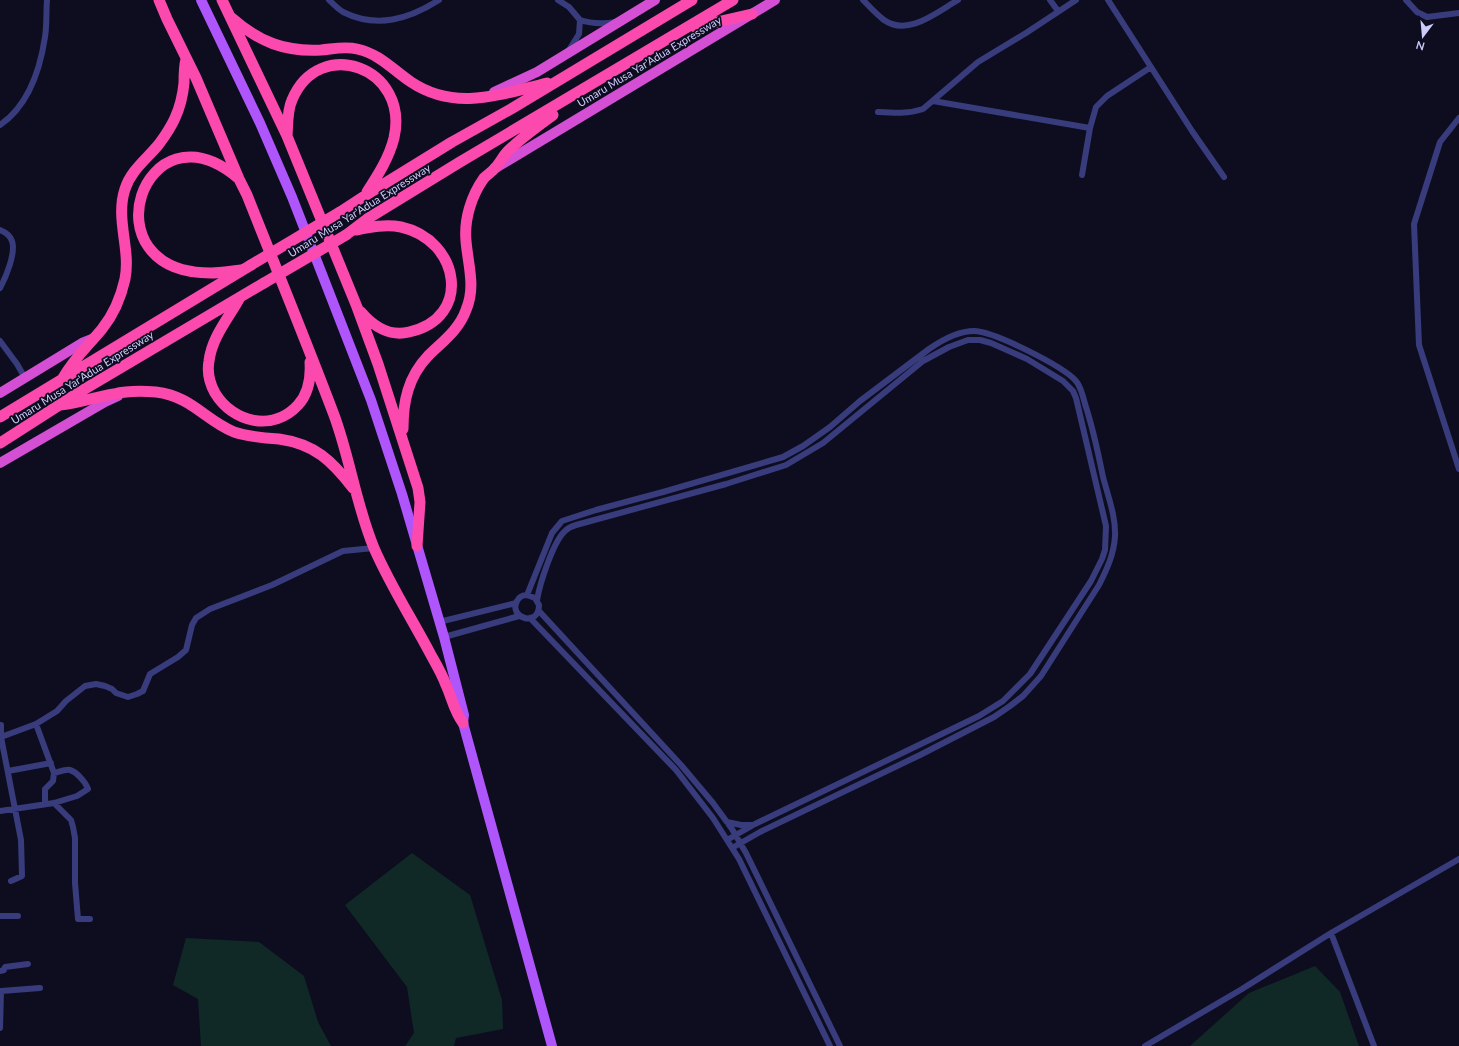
<svg xmlns="http://www.w3.org/2000/svg" width="1459" height="1046" font-family="Lato,sans-serif">
<style>
.green{fill:#102926}
.lines{fill:none;stroke-linecap:round;stroke-linejoin:round}
.minor{stroke:#383c7d;stroke-width:6}
.primary{stroke:#af55fc;stroke-width:10}
.trunk{stroke:#d54fd5;stroke-width:10}
.motorway{stroke:#fb49ae;stroke-width:11}
.motorway-bridge{stroke:#fb49ae;stroke-width:11}
.labels{text-anchor:middle;dominant-baseline:central;stroke-width:3.5;stroke-linejoin:round;paint-order:stroke}
.street-label{font-size:11px;fill:#cdcbfe;stroke:#0e0d1f}
</style>
<rect width="100%" height="100%" fill="#0e0d1f"/>
<!-- green -->
<path class="green" d="M412 853 470 895 502 1000 503 1029 456 1038 454 1046H405L414 1033 407 987 345 905Z
M186 938 259 942 304 976 318 1022 331 1046H201L198 999 173 985Z
M1315 966 1340 992 1359 1046H1190L1249 993Z"/>
<g class="lines">
<!-- minor -->
<path class="minor" d="M329 0C333 4 338 9 343 12 377 29 409 19 439 0
M558 0 569 7 580 20
M863 0C870 7 876 14 884 20 908 37 937 12 958 0
M1050 0 1058 11
M1108 0 1192 131 1224 177
M1406 0 1417 12 1427 17 1459 13
M569 50 579 34 580 20C592 24 603 24 616 22
M933 101 1090 128
M878 112C894 113 908 114 923 109L978 62 1026 33 1076 0
M1459 118 1440 142 1414 224 1419 345 1459 469
M0 125C28 106 40 70 45 37 47 25 46 12 47 0
M1082 175 1090 128 1096 107 1107 96 1151 67
M0 230C5 232 10 235 12 241 16 253 6 277 0 288
M0 341 17 364 25 378
M527 595 535 598 539 605C539 628 508 618 517 601 519 597 522 595 527 595L552 533 562 521 596 510 663 492 783 457 803 446 830 427 860 401 929 349C942 340 958 331 974 331 993 331 1063 366 1076 381 1081 387 1083 396 1085 404 1093 428 1098 452 1103 477 1108 496 1116 517 1115 536 1114 554 1107 569 1099 585L1041 676 1023 696 1010 706 994 717 920 755 760 832 732 848
M537 600C540 583 553 542 565 531 568 528 572 526 576 525L726 484 786 465 823 443 923 361 949 347 968 340H980L991 343 1027 359 1063 381 1073 391 1076 398 1106 526 1105 550 1102 559 1091 581 1030 674 1003 701 979 716 755 824 727 840
M539 611 681 765 713 803 732 829 746 853 765 892 840 1046
M530 618 676 770 713 818 739 859 830 1046
M439 622 516 603
M444 637 519 616
M36 724 54 773 53 781 45 789V804
M1 725V737L21 840 22 876 11 881
M1 737 36 724 57 711 66 701 85 686 96 684 105 686 112 689 116 693 128 697 137 694 143 691 150 674 178 657 186 650 192 625 196 618 210 609 272 585 343 551 374 548
M8 771 51 763
M54 803 71 820 73 827 75 838V883L78 919H90
M0 811 54 803 77 796 88 789C86 783 77 772 70 770 65 769 59 772 54 773
M727 822 741 825H753
M0 916H18
M1331 933 1374 1046
M0 971 4 970 5 967 28 964
M0 1028 1 991 40 988
M1145 1046 1242 989 1331 933 1459 859"/>
<!-- primary -->
<path class="primary" d="M201 0 260 123 292 197 371 400 402 494 444 637 464 715 463 723 552 1046"/>
<!-- trunk -->
<path class="trunk" d="M494 92 537 72 655 0
M494 169 775 0
M0 393 82 343 92 339
M0 463 105 402 118 396"/>
<!-- motorway -->
<path class="motorway" d="M159 0 167 19 196 78 239 179 247 195C276 268 306 341 334 415 350 458 356 505 374 548 390 585 412 619 431 655 436 664 442 674 446 685 452 698 454 711 463 723
M222 0 287 136 357 307 378 364 418 488 420 502 417 546
M232 18C259 42 285 52 321 50 333 49 345 46 357 49 380 54 393 70 411 82 456 112 501 94 547 83
M695 27 752 14
M287 136C288 124 287 111 292 100 319 35 410 67 394 138 389 158 378 175 367 192
M238 178C144 98 84 273 211 273 221 273 231 271 241 270
M340 212 366 195 452 142 511 109 692 0
M356 230C371 227 386 224 401 227 460 240 473 318 409 332 390 337 373 326 361 312
M346 235 367 219 460 162 733 0
M239 299C228 319 212 337 209 361 207 372 210 384 215 393 233 423 273 432 298 405 309 393 311 377 310 362
M63 378C74 358 88 346 102 329 114 314 121 297 125 279 131 249 115 219 125 189 131 170 147 159 159 144 165 136 171 127 175 118 180 107 183 94 184 83 184 74 184 67 186 59
M60 405C79 403 95 397 114 394 126 391 144 391 156 392 191 396 205 420 234 432 249 437 264 438 279 439 315 444 332 461 353 488
M0 417 251 265
M403 429C403 402 408 377 428 356 442 342 459 330 466 310 476 287 468 265 466 241 464 220 471 196 484 178 488 174 492 172 495 168 500 163 503 156 508 151 521 138 538 126 553 115
M0 443 78 393 264 283"/>
<!-- motorway-bridge -->
<path class="motorway-bridge" d="M251 265 340 212
M264 283 346 235"/>
</g>
<g class="labels">
<!-- street labels -->
<g class="street-label">
<text transform="translate(649 61) rotate(-31)">Umaru Musa Yar'Adua Expressway</text>
<text transform="translate(359 210) rotate(-32)">Umaru Musa Yar'Adua Expressway</text>
<text transform="translate(82 377) rotate(-32)">Umaru Musa Yar'Adua Expressway</text>
</g>
</g>
<!-- north arrow -->
<g transform="translate(1423 36) rotate(196)" stroke="#0e0d1f" stroke-width="3" paint-order="stroke">
<path d="M0-3L7 15L0 10L-7 15Z" fill="#cdcbfe"/>
<text y="-6" font-size="11" font-weight="bold" text-anchor="middle" fill="#cdcbfe">N</text>
</g>
</svg>
